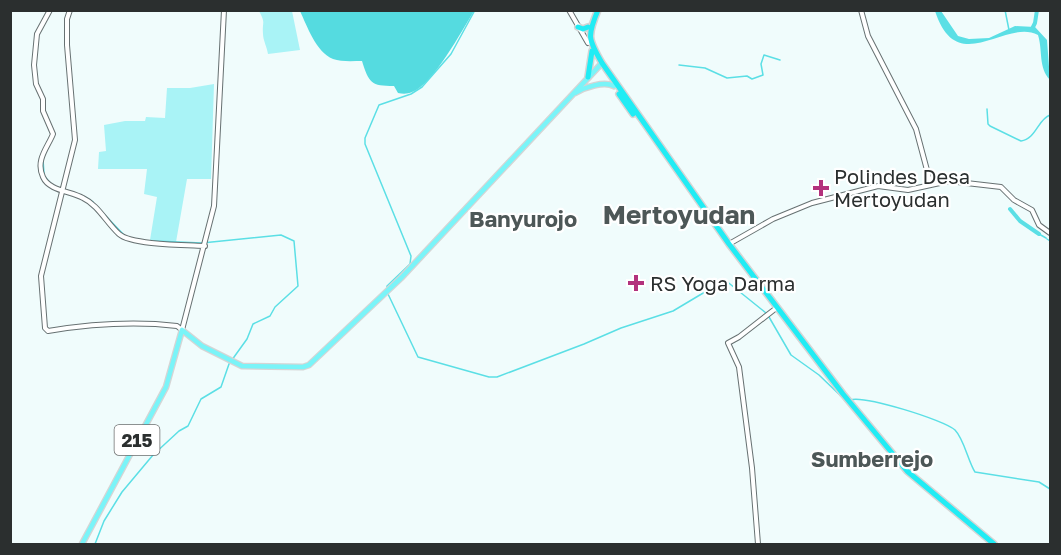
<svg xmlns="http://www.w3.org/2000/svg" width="1061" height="555" font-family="'Golos Text',sans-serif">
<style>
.green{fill:#a9f3f6}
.forest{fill:#55dbe0}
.water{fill:#5bdfe5}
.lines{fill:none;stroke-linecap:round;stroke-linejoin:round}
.stream{stroke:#5bdfe5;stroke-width:1.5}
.river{stroke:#5bdfe5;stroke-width:4}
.secondary-casing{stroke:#677172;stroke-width:6}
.primary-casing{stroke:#d5d5d5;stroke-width:7}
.highway-casing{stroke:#d5d5d5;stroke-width:8}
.secondary{stroke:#fff;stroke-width:4}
.primary{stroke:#7af4f8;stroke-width:4.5}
.highway{stroke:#21ecf4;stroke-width:5}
.poi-dot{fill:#b3327d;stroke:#fff;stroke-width:2}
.labels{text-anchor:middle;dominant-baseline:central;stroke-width:4.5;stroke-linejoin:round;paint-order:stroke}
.shield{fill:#fff;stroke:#6b6d6d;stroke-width:1.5}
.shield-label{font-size:18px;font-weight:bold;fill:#2b2f2f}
.poi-label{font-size:20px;fill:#2b2f2f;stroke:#fff;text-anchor:start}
.quarter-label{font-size:22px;font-weight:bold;fill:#4d5757;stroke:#fff}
.district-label{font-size:26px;font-weight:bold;fill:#4d5757;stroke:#fff}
</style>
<rect width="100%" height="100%" fill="#f0fcfc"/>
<!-- green -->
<path class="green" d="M259 11H292L300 50 268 54C267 47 263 40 263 34 262 21 266 24 259 11Z
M214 84 211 179H187L176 242 150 240 157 197 144 194 147 169H98L99 152 106 151 104 125 125 121H145L146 117 165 118 167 88H190Z"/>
<!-- forest -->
<path class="forest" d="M300 11H474C462 30 433 85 412 92 408 94 403 94 398 93L394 86C371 86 369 83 362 61 353 61 341 62 333 59 316 52 307 26 300 11Z"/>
<!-- water -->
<path class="water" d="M935 11H941L958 36 969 39 989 38 1015 26 1035 27 1047 40 1050 80C1038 67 1043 51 1038 35 1005 18 957 79 935 11Z"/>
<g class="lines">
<!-- stream -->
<path class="stream" d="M1005 10 1009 30
M679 65 705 68 727 78 747 76 752 79 763 75 761 64 764 55 780 60
M987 109 988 124 990 126 1021 141C1036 139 1038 119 1050 115
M43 160 44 173
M45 177 52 185
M85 197 93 202
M102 212 124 235
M1039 234 1046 238
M1047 239 1050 241
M387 289V286L410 264 411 256 365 144V138L379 105 411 94 422 87 451 54 475 10
M388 294 418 357 489 377H497L584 344 621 328 673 311 725 280 766 313
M769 317 791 355 819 375 845 400
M850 400C864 395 944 420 955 430 964 439 968 461 975 472L1039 482 1050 489
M95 544 104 521 122 492 153 455 179 431 188 426 201 399 221 387 229 364 247 339 253 324 270 316 275 307 298 286 294 241 281 235 202 243 154 241"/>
<!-- river -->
<path class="river" d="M1032 29 1035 23 1037 10
M1010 209 1020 221 1039 234"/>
<!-- secondary casing -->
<g class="secondary-casing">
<path id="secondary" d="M50 10 37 34 34 65 36 84 43 99V111L53 134C48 147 35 160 43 177 49 191 71 191 83 198 98 205 106 222 119 234 131 245 187 245 205 246
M70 10 67 19V45L75 140 41 276 45 328 48 331C91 324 133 321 177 326L182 330 214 206 224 10
M569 10 588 43
M861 10 868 36 916 129 931 185
M729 244 773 219 812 203 878 186 908 190 949 181 1001 187 1014 200 1032 210 1039 225 1050 233
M758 544 752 468 739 367 728 343 739 337 775 309"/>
</g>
<!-- primary casing -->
<g class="primary-casing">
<path id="primary" d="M575 93C585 87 604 81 614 86
M182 330 202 346 242 366 303 367 309 365 401 278 602 63
M82 544 166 387 182 330"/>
</g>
<!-- highway casing -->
<g class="highway-casing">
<path id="highway" d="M598 10C587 36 588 39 602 63L729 244 843 394 907 471 994 544
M578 27 583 29 588 27
M588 77 592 51
M619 94 633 114"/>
</g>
<!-- secondary -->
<use href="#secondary" class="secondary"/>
<!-- primary -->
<use href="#primary" class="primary"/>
<!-- highway -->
<use href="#highway" class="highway"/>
</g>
<!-- markers -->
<g class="poi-dot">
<path d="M818 179h6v6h6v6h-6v6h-6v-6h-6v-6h6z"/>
<path d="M633 274h6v6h6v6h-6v6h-6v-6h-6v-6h6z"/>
</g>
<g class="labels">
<!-- shield labels -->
<rect class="shield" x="114.5" y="425" width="45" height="30" rx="4.5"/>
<g class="shield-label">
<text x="137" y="440">215</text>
</g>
<!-- poi labels -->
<g class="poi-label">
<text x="834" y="176">Polindes Desa<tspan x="834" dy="23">Mertoyudan</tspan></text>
<text x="650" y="283">RS Yoga Darma</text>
</g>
<!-- quarter labels -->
<g class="quarter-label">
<text x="523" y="218">Banyurojo</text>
<text x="872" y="458">Sumberrejo</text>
</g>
<!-- district labels -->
<g class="district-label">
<text x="679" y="214">Mertoyudan</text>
</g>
</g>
<!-- border -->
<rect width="1061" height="555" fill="none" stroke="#2b2f2f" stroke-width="24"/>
</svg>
